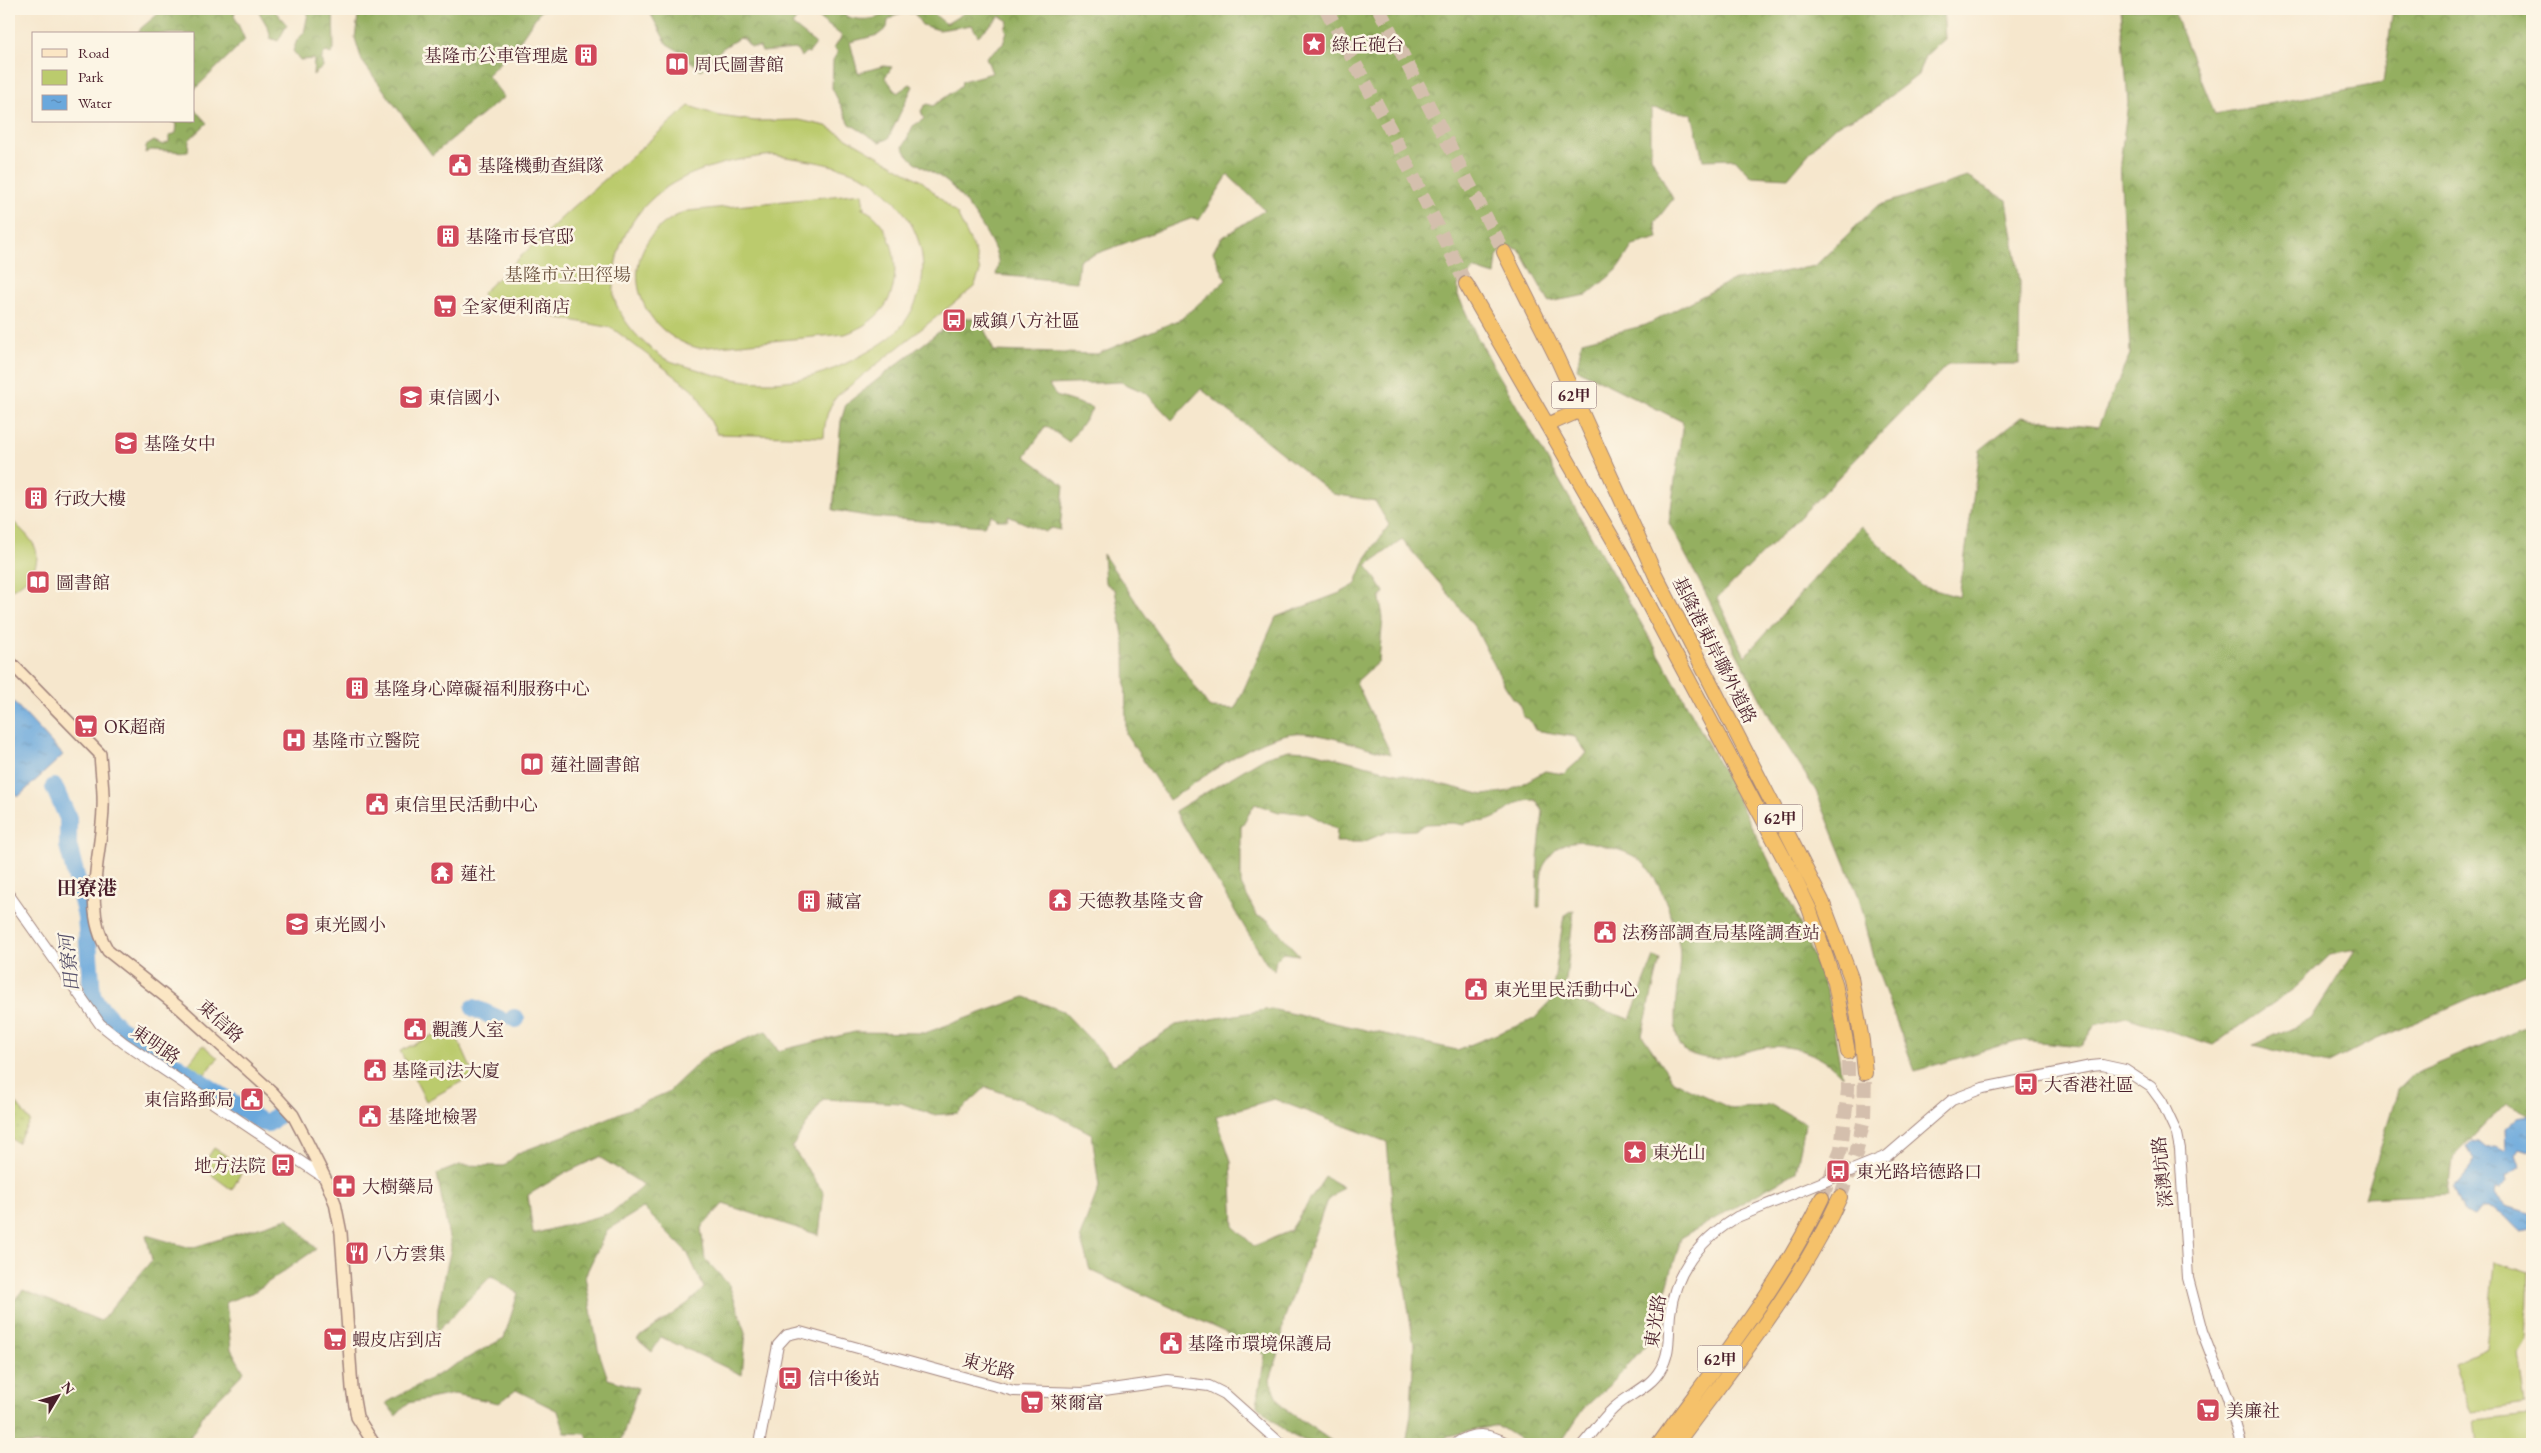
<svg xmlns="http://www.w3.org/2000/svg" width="2541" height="1453" font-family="'EB Garamond','Noto Serif TC',serif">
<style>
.grass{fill:url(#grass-dots);stroke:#82754c}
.forest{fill:url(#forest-crowns);stroke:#6f6746;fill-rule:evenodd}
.park{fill:#bbcb6d;stroke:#82754c;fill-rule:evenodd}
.water{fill:url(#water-ripples);stroke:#5a6484}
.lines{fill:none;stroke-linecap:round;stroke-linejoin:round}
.river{stroke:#6aa8dc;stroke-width:18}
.trunk-tunnel{stroke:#d4bfad;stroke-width:14;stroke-dasharray:14 7;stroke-linecap:butt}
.tertiary-casing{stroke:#a0837c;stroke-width:12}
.secondary-casing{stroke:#a0837c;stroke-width:14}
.trunk-casing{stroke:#a0837c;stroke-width:16}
.tertiary{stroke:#fff;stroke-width:10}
.secondary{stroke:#fbe6c4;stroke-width:11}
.trunk{stroke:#f5c16b;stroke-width:14}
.labels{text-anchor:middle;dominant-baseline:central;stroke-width:5;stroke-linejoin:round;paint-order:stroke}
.shield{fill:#fcf5e5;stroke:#7f5f63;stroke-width:1}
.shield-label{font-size:16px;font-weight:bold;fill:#4a1f2b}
.poi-label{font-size:18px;fill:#4a1f2b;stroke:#fcf5e5;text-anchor:start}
.park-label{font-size:18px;fill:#6c533f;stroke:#fcf5e5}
.street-label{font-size:18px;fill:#4a1f2b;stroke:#fcf5e5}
.water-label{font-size:19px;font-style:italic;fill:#554f69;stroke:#fcf5e5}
.quarter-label{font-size:20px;font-weight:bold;fill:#4a1f2b;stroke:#fcf5e5}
</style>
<defs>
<pattern id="grass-dots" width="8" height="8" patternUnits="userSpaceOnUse" patternTransform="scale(1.25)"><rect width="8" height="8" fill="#bbcb6d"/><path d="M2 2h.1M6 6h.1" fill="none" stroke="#a2ae5f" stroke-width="1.8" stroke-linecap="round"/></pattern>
<pattern id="forest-crowns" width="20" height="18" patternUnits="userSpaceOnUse" patternTransform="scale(1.25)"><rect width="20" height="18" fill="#94af60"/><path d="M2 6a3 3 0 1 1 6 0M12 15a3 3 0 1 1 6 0" fill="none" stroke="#7b8e4f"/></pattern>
<pattern id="water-ripples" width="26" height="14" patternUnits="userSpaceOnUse" patternTransform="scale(1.25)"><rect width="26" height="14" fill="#6aa8dc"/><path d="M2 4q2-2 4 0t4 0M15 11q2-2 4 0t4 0" fill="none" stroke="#5988b3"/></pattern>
</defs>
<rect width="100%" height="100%" fill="#fcf5e5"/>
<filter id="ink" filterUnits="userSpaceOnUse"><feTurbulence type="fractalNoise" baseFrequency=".02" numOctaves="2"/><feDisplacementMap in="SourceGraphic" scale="10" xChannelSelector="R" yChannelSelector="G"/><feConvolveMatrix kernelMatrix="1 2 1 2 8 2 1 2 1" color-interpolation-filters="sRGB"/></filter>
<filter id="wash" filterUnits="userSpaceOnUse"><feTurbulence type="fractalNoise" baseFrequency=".0096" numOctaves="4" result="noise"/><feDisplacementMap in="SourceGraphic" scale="20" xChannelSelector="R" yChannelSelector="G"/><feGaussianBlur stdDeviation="1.12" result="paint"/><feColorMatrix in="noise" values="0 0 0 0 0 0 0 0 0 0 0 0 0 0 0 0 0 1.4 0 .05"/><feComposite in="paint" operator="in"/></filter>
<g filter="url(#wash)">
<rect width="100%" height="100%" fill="#f6e7cd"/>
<!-- grass -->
<path class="grass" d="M17 1104 30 1121 17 1143 9 1136V1109Z"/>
<!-- forest -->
<path class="forest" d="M164 9H236L234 15 245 40 194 90V34H138L141 28Z
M258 9H273L287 25 278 41 270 38C271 27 261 19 258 9Z
M309 9H333L334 50 331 54 326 52C320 56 322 61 323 67L313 75 314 59 300 60 293 51 297 40 304 33Z
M359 9H546L540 11 514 49 487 75 504 97 432 155 362 61 355 38Z
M648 9H804L792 25 816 44 809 53 806 52 801 57 796 49 762 52 760 47H751L744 39 739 38 723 48 701 70 677 50 667 44Z
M807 9H843L846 16C860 22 881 20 893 9H928L946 24 971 9H1943L1945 39 1925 56 1918 75 1873 109 1835 126 1822 138 1788 178 1751 176 1735 159 1703 160 1692 114 1651 108V157L1673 199 1655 222 1658 238 1633 245 1617 270 1587 295 1549 302 1520 250 1506 246 1497 256 1495 275 1475 269 1458 285V295L1476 335 1669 672 1732 788 1796 914 1828 995 1842 1076C1823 1055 1795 1044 1767 1047 1742 1050 1722 1064 1697 1056 1694 1055 1688 1054 1686 1052 1663 1034 1684 971 1679 945 1674 921 1665 895 1652 874 1642 857 1627 852 1609 847 1586 840 1563 836 1549 858 1546 862 1542 867 1542 872 1540 881 1541 892 1540 902V907H1537L1538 858 1543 811 1536 800C1509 800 1508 815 1486 821 1479 823 1470 819 1464 825L1453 823 1426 824 1415 830 1389 831 1363 842H1336L1337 829 1307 813 1279 812 1255 804 1241 827V884L1257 916 1268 920 1299 955 1283 953 1276 960 1274 970 1266 963 1175 811 1267 756 1289 750 1309 751 1484 795 1509 791 1545 771 1564 774 1587 753 1575 737 1535 730 1529 719 1523 717 1519 702 1513 698 1505 686 1476 629 1453 599 1402 540 1367 565 1384 592 1380 599 1383 618 1379 661 1356 682 1391 754C1363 747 1333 736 1305 733 1266 728 1202 779 1169 800L1126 734 1125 647 1115 590 1105 583 1103 554 1210 708 1235 709 1276 617 1340 593 1355 585 1366 558 1389 525 1375 501 1333 494 1201 389 1172 420 1146 393 1121 382 1049 385 1056 396 1093 408 1069 442 1046 426 1025 456 1064 485 1060 530 1051 528 1045 532 1008 516V520H997L992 515 984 526 872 517 833 510 841 421 846 404 949 324C962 316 967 316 981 322L994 351 1097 354 1181 319 1226 280 1213 252 1220 239 1265 210 1228 175 1199 220 1193 218 1079 260 1077 282 996 275C997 270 999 264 998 260 994 239 963 196 947 182 931 169 912 166 903 147L913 126 924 119 921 111 924 106 928 104 933 106 961 86 962 81 992 73 986 57 1003 44 1007 31 1005 29 1008 21 1000 16 978 36 972 25 939 30 922 25 914 13 897 14 888 21 887 28 878 35 850 42 858 73 883 66 892 67 885 77 897 93 910 84 913 86 888 139 879 142 850 124 832 88 833 60 838 52 834 48 842 36Z
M2121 9H2173L2215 114 2383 83 2393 9H2532V971L2375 1040 2329 1064 2253 1045 2311 1019 2355 950 2330 955 2295 988 2213 1045 2126 1017 2095 1025 2081 1046 2019 1040 1915 1071 1877 970 1859 897 1816 791 1775 727 1669 523 1683 422 1577 369 1582 341 1646 325 1731 281 1815 266 1877 206 1967 177 2007 200 2020 282 2019 364H1948L1795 522 1717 598 1745 656 1861 526 1921 586 1959 597 1980 450 2021 417 2098 427 2130 354 2120 163 2128 103Z
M194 109 207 123 189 140 188 152 151 150 145 153 146 146 154 141 163 145 169 142V136L176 133 177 124 170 121H194Z
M1574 910 1564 997 1630 1019 1654 957 1660 960 1642 1035 1673 1081 1732 1109 1772 1105 1805 1124 1796 1172 1681 1238 1653 1336 1616 1379 1583 1409 1560 1444H1527L1497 1425 1448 1436 1440 1444H1406L1411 1414 1414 1345 1393 1212 1387 1142 1274 1099 1216 1116 1231 1161 1234 1227 1254 1246 1290 1231 1325 1177 1343 1187 1326 1203 1284 1320 1281 1347 1270 1380 1282 1407 1336 1444C1295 1444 1285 1433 1257 1405L1265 1355 1244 1341 1090 1270 1080 1237 1099 1187 1092 1134 1039 1106 986 1087 958 1113 933 1115 901 1103 823 1099 792 1147 824 1193 819 1235 723 1204 701 1228 705 1259 729 1285 746 1332 742 1375 661 1337 652 1352 637 1339 687 1304 704 1288 687 1252 643 1208 607 1230 585 1276 598 1349 608 1379 638 1388 620 1444H590L586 1434 565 1433 558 1411 516 1390 499 1403 454 1394 408 1403 396 1416 386 1403 504 1338 518 1293 491 1276 437 1332 438 1307 451 1248 437 1174 460 1165 504 1166 518 1153 590 1126 668 1092 708 1054 766 1031 778 1051 855 1032 925 1033 1025 997 1063 1011 1114 1065 1176 1025 1271 1009 1457 1050 1534 1019 1551 1001 1564 915ZM599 1157 644 1185 611 1213 533 1234 528 1195 563 1174Z
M2532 1024V1116L2507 1103 2452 1159 2448 1194 2365 1198 2398 1090 2414 1074Z
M288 1218 316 1249 254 1292 226 1302 231 1349 244 1372 205 1412 186 1444H9V1306L23 1290 101 1321 152 1260 146 1235 191 1248Z"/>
<!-- park -->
<path class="park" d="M689 106 720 116 755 121 799 120 826 126 923 182 957 214 975 251 980 272 974 287 837 396C827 409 825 420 824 437L717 434 696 392 612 328 549 316 526 302 485 306 482 293 570 210ZM772 155C806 160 840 164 871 180 876 183 882 189 887 194 925 228 936 279 904 323 894 337 878 346 864 354 808 386 757 390 696 369 686 366 673 363 664 358 644 346 623 323 615 301 613 296 614 289 614 284 613 246 635 208 667 187 698 167 736 159 772 155Z
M862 193 864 208H861C867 211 873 214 877 219 897 240 901 282 885 306 875 320 860 329 845 334L698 348C626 329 613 237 688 211Z
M9 517C17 526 30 536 35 547 43 566 25 585 9 590Z
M452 1026 474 1075 426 1101 400 1051Z
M203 1045 218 1058 203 1076 188 1064Z
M214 1148 244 1167 232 1190 201 1167Z
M2495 1261 2529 1272 2526 1343 2519 1355 2526 1404 2472 1412 2454 1363 2487 1348Z
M2529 1415 2532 1444H2478L2475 1421Z"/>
<!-- water -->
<path class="water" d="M9 697 63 755 18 797 9 787Z
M2529 1115 2532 1118V1145L2528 1152 2519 1149 2515 1156 2520 1166 2506 1177 2507 1182 2500 1190H2496L2495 1195 2505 1206 2532 1214V1230L2521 1232C2507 1221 2502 1206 2481 1208L2474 1217 2464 1213 2454 1188 2472 1167 2474 1160 2467 1147 2472 1142H2479L2486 1148 2495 1147 2503 1151 2505 1149 2504 1129 2517 1117Z"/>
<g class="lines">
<!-- river -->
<path class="river" d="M54 787 68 818V845L86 916 92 995 97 1004 118 1027 261 1122 268 1123 280 1113
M474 1008 499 1019
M514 1018 516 1019"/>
</g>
</g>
<g filter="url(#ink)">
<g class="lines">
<!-- trunk-tunnel -->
<path class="trunk-tunnel" d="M1326 9 1390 129 1466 284
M1379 9 1504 252
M1840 1197 1856 1154 1864 1119 1865 1073
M1822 1198 1841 1149 1848 1090V1052"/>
<!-- tertiary casing -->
<g class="tertiary-casing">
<path id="tertiary" d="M9 895 100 1024 124 1043 325 1178
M759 1444 778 1345 787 1335 800 1332 1014 1391 1083 1393 1168 1381 1209 1386 1225 1394 1281 1444
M1455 1444C1473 1431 1489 1433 1508 1444
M1583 1444C1593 1433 1602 1419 1613 1409 1627 1395 1650 1388 1660 1370 1671 1353 1668 1334 1670 1314 1675 1271 1701 1239 1737 1217L1887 1156 1952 1100 1983 1088 2091 1066 2102 1065 2125 1070 2151 1087 2162 1102 2177 1134 2180 1149 2188 1278 2202 1331 2228 1398 2241 1444"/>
</g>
<!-- secondary casing -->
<g class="secondary-casing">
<path id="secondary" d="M9 661 100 754C101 772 104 790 103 808 102 855 81 908 108 951L181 1009 272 1092 293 1115 304 1136 325 1178 335 1203 341 1233 352 1388 357 1417 374 1444"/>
</g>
<!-- trunk casing -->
<g class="trunk-casing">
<path id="trunk" d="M1504 252 1557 358 1655 574 1822 901 1851 978 1862 1041 1865 1073
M1466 284 1622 555 1794 877 1809 908 1835 983 1848 1052
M1547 425 1581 410
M1659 1444C1716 1365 1780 1287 1822 1198
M1676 1444C1734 1365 1799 1287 1840 1197"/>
</g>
<!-- tertiary -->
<use href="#tertiary" class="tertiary"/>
<!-- secondary -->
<use href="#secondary" class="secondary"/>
<!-- trunk -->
<use href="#trunk" class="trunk"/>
</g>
</g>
<!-- icons -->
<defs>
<g id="sight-square" transform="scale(1.25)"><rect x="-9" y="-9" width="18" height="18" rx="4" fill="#d1495b" stroke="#fcf5e5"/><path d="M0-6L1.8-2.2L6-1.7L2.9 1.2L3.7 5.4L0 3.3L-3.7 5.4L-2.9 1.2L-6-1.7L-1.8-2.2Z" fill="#fff"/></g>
<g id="building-square" transform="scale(1.25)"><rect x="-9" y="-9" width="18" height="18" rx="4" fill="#d1495b" stroke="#fcf5e5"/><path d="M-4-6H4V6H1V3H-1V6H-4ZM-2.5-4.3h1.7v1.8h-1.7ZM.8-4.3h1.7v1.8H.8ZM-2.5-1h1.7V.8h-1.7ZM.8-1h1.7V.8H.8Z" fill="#fff"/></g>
<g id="library-square" transform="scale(1.25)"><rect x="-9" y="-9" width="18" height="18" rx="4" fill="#d1495b" stroke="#fcf5e5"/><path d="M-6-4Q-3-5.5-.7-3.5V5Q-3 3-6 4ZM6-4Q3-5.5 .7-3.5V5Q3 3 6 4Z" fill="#fff"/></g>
<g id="civic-square" transform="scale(1.25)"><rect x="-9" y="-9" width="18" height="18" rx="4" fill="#d1495b" stroke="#fcf5e5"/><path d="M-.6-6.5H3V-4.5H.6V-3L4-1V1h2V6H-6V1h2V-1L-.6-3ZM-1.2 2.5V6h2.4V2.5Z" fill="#fff"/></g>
<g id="supermarket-square" transform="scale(1.25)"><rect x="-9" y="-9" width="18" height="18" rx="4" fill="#d1495b" stroke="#fcf5e5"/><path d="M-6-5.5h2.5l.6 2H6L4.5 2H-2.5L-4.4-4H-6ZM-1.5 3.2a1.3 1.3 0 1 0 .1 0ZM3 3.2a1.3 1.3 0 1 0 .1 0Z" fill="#fff"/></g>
<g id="bus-square" transform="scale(1.25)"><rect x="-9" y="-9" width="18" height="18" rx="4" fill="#d1495b" stroke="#fcf5e5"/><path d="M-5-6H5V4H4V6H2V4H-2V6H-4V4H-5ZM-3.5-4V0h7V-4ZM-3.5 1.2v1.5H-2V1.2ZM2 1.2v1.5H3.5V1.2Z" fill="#fff"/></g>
<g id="school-square" transform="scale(1.25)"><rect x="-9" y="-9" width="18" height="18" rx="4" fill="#d1495b" stroke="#fcf5e5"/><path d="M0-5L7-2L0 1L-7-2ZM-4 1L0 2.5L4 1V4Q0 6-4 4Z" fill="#fff"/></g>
<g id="hospital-square" transform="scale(1.25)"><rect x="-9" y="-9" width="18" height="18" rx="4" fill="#d1495b" stroke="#fcf5e5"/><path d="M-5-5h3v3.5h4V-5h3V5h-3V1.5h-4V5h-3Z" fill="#fff"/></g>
<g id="temple-square" transform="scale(1.25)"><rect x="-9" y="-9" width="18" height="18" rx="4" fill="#d1495b" stroke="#fcf5e5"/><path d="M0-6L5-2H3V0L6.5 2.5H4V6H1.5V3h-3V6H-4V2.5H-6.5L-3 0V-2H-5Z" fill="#fff"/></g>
<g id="pharmacy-square" transform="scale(1.25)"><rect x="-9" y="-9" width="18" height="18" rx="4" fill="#d1495b" stroke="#fcf5e5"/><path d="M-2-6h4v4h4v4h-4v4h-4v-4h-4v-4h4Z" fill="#fff"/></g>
<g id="restaurant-square" transform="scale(1.25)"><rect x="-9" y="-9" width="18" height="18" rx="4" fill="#d1495b" stroke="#fcf5e5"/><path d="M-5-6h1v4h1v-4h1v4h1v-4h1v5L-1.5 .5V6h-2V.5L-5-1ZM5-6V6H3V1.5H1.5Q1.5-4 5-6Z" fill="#fff"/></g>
</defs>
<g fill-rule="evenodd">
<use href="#sight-square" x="1314" y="44"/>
<use href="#building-square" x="586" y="55"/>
<use href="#library-square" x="677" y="64"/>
<use href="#civic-square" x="460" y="165"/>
<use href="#building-square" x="448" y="236"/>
<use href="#supermarket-square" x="445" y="306"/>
<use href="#bus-square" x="954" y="320"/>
<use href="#school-square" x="411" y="397"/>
<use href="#school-square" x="126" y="443"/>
<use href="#building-square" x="36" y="498"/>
<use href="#library-square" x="38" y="582"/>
<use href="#building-square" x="357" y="688"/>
<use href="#supermarket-square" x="86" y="726"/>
<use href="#hospital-square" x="294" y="740"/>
<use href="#library-square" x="532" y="764"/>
<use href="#civic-square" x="377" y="804"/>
<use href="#temple-square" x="442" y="873"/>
<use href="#temple-square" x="1060" y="900"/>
<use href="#building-square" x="809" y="901"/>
<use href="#school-square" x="297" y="924"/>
<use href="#civic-square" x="1605" y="932"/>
<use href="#civic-square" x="1476" y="989"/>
<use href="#civic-square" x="415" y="1029"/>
<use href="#civic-square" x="375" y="1070"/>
<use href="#bus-square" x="2026" y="1084"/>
<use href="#civic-square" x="252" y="1099"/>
<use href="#civic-square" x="370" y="1116"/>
<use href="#sight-square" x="1635" y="1152"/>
<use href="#bus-square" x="283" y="1165"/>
<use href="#bus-square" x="1838" y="1171"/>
<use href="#pharmacy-square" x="344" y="1186"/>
<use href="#restaurant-square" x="357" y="1253"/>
<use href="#supermarket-square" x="335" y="1339"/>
<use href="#civic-square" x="1171" y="1343"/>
<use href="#bus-square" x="790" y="1378"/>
<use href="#supermarket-square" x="1032" y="1402"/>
<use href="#supermarket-square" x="2208" y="1410"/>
</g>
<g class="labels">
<!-- shield labels -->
<g class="shield">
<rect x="1551.5" y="381.5" width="45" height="27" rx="4"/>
<rect x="1757.5" y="804.5" width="45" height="27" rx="4"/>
<rect x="1697.5" y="1345.5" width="45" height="27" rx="4"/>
</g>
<g class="shield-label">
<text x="1574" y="395">62甲</text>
<text x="1780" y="818">62甲</text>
<text x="1720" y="1359">62甲</text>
</g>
<!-- poi labels -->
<g class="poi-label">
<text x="1332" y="44">綠丘砲台</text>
<text x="568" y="55" text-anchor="end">基隆市公車管理處</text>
<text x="694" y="64">周氏圖書館</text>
<text x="478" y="165">基隆機動查緝隊</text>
<text x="466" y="236">基隆市長官邸</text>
<text x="462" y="306">全家便利商店</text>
<text x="972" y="320">威鎮八方社區</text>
<text x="428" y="397">東信國小</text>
<text x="144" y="443">基隆女中</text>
<text x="54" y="498">行政大樓</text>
<text x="56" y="582">圖書館</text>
<text x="374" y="688">基隆身心障礙福利服務中心</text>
<text x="104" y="726">OK超商</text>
<text x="312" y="740">基隆市立醫院</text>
<text x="550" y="764">蓮社圖書館</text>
<text x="394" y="804">東信里民活動中心</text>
<text x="460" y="873">蓮社</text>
<text x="1078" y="900">天德教基隆支會</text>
<text x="826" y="901">藏富</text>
<text x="314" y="924">東光國小</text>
<text x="1622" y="932">法務部調查局基隆調查站</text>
<text x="1494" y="989">東光里民活動中心</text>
<text x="432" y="1029">觀護人室</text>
<text x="392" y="1070">基隆司法大廈</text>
<text x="2044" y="1084">大香港社區</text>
<text x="234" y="1099" text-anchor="end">東信路郵局</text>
<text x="388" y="1116">基隆地檢署</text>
<text x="1652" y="1152">東光山</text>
<text x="266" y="1165" text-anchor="end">地方法院</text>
<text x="1856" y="1171">東光路培德路口</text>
<text x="362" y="1186">大樹藥局</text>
<text x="374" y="1253">八方雲集</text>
<text x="352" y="1339">蝦皮店到店</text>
<text x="1188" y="1343">基隆市環境保護局</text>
<text x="808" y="1378">信中後站</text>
<text x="1050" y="1402">萊爾富</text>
<text x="2226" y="1410">美廉社</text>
</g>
<!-- park labels -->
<g class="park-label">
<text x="568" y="274">基隆市立田徑場</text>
</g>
<!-- street labels -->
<g class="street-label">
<text transform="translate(1715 650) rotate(63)">基隆港東岸聯外道路</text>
<text transform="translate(221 1021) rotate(42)">東信路</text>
<text transform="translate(156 1044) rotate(34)">東明路</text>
<text transform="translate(2162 1172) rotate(-96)">深澳坑路</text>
<text transform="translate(1655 1321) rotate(-81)">東光路</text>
<text transform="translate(989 1366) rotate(15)">東光路</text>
</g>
<!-- water labels -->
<g class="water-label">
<text transform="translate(69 963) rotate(-96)">田寮河</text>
</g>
<!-- quarter labels -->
<g class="quarter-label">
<text x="87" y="888">田寮港</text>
</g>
</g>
<!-- margin -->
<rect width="2541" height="1453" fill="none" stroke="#fcf5e5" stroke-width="30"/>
<!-- legend -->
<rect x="32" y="32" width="162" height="90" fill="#fcf5e5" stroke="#b59f9b"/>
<rect x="42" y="49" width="25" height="8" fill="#fbe6c4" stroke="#b59f9b"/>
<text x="78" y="58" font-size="15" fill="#4a1f2b">Road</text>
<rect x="42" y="70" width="25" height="15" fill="#bbcb6d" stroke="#b59f9b"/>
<text x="78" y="82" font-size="15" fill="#4a1f2b">Park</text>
<rect x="42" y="95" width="25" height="15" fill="url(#water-ripples)" stroke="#b59f9b"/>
<text x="78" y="108" font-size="15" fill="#4a1f2b">Water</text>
<!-- north arrow -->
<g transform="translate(58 1396) rotate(52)" stroke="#fcf5e5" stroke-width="4" paint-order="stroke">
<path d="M0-4L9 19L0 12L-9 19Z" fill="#4a1f2b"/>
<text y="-8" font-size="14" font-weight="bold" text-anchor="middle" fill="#4a1f2b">N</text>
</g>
</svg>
